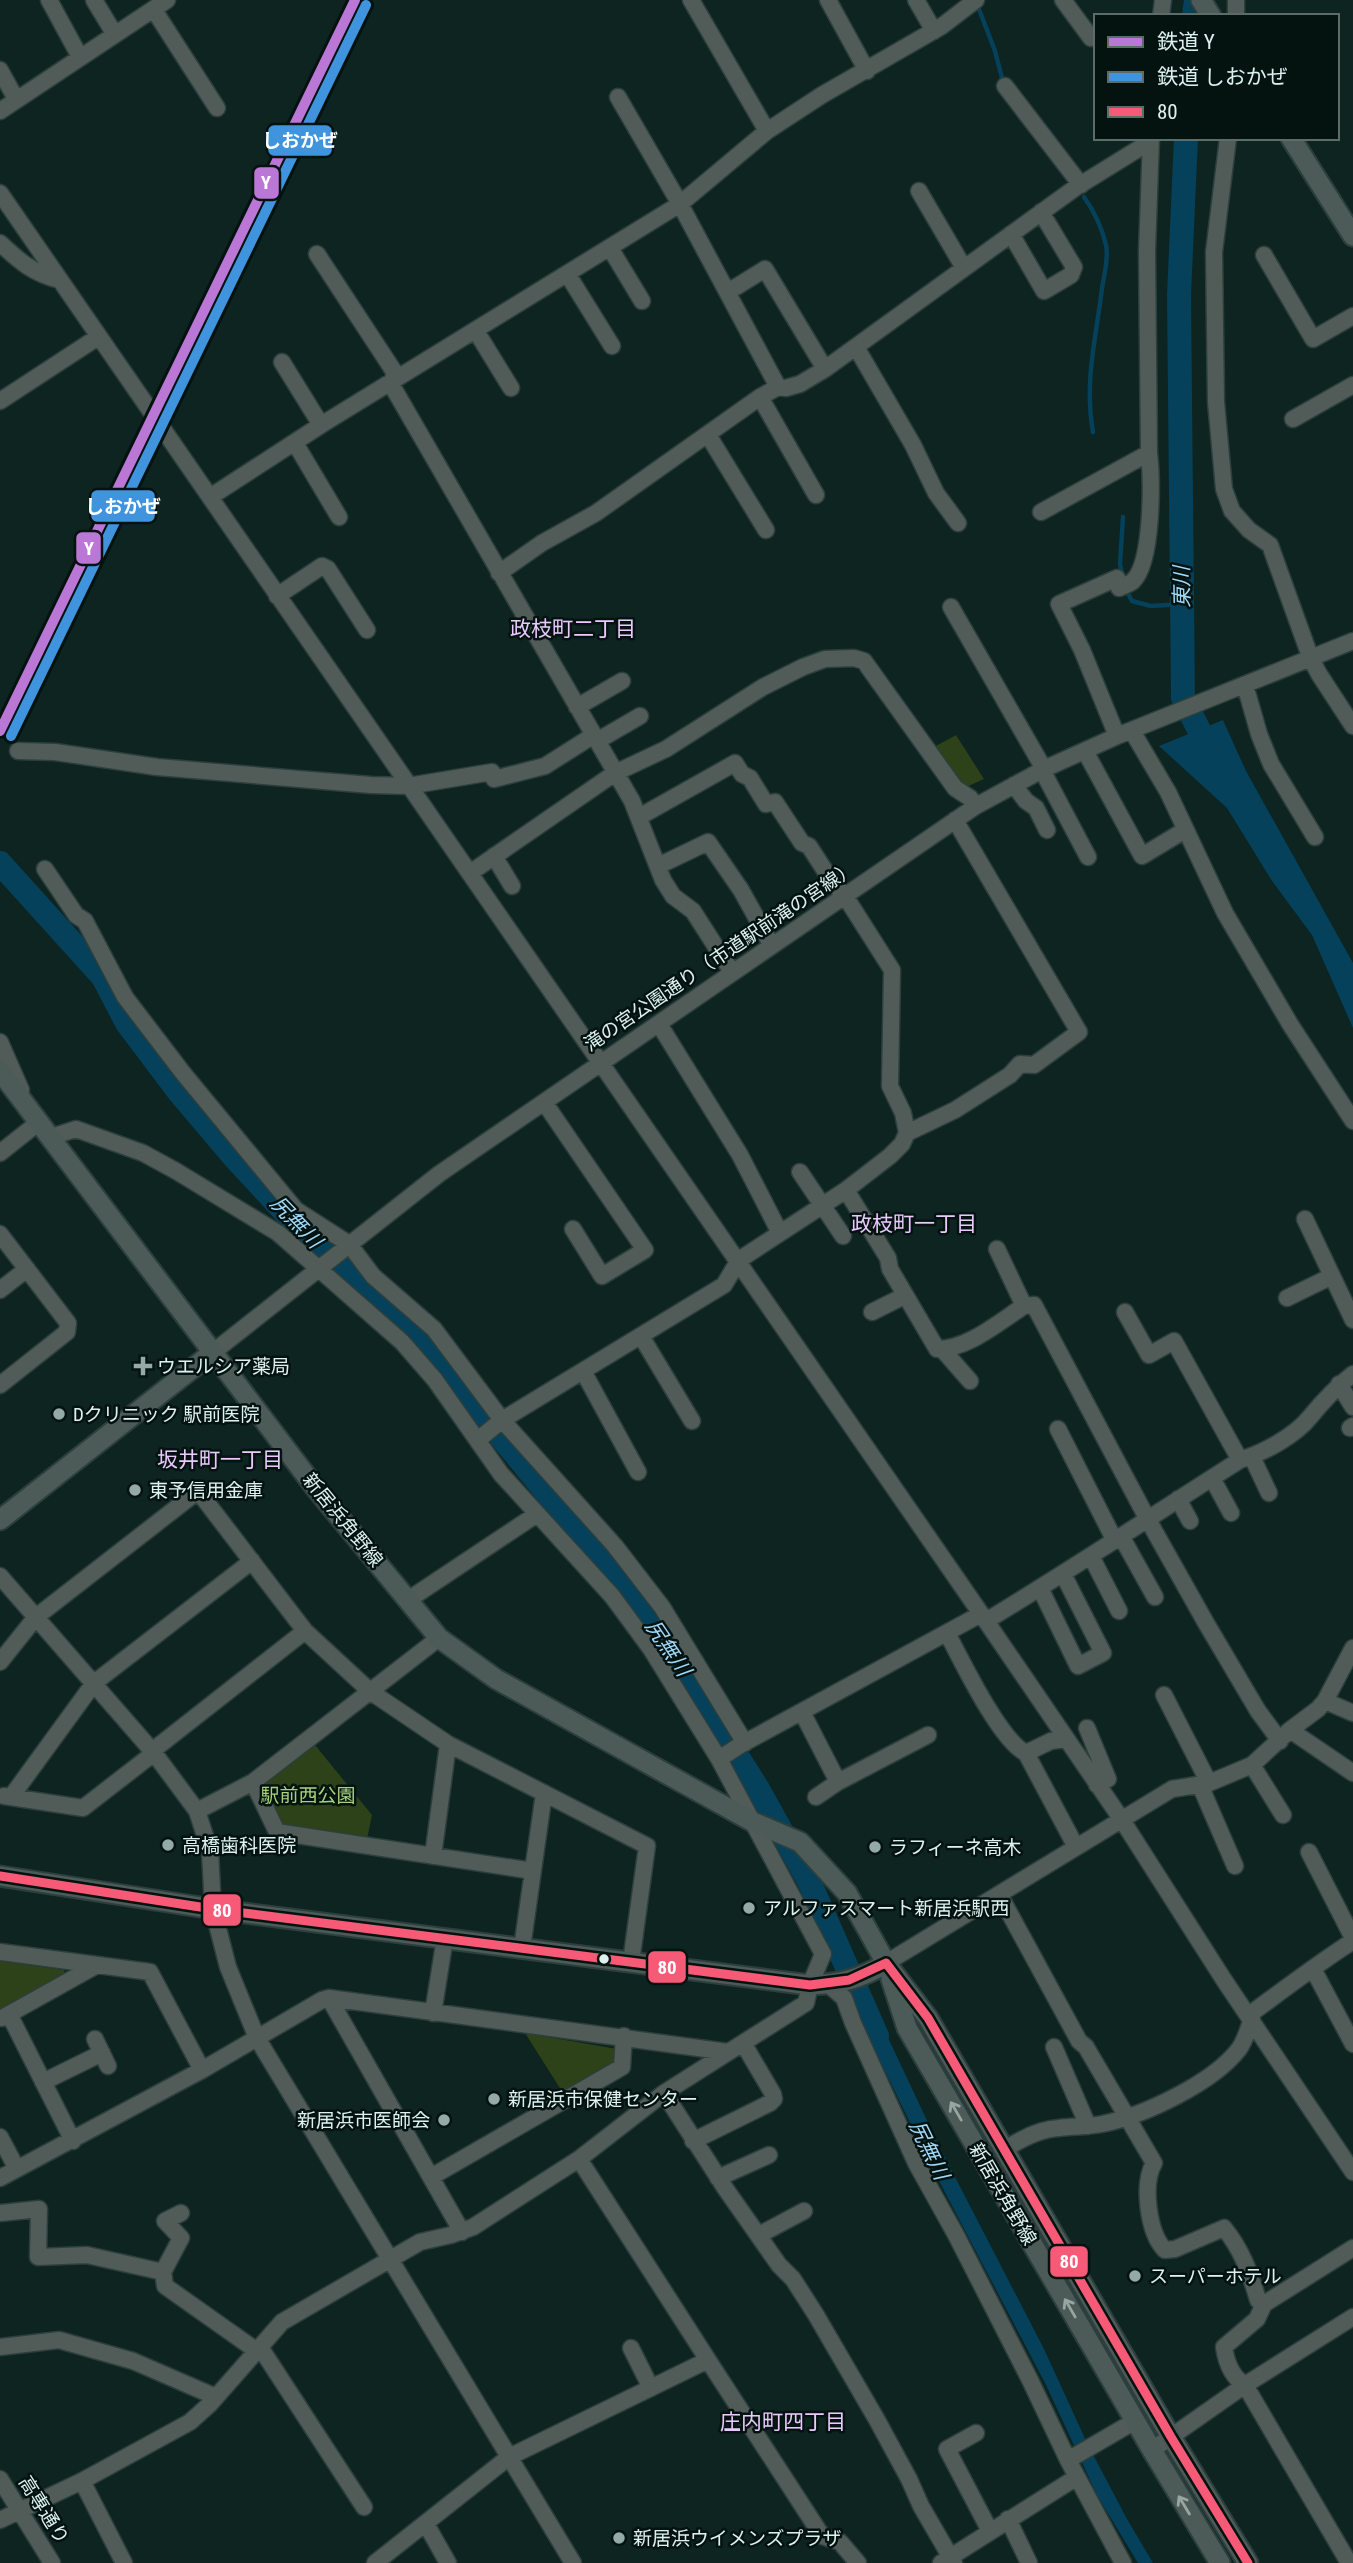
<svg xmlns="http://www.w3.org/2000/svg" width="1353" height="2563" font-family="'Roboto Condensed','Noto Sans JP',sans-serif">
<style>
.green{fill:#2d4218}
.water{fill:#05415a}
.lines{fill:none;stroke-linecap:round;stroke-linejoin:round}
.stream{stroke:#05415a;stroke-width:4.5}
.river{stroke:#05415a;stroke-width:24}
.minor-casing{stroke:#2c3f3c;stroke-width:19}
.major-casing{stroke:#2c3f3c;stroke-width:23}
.minor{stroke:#515b58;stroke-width:16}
.major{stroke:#4d5b58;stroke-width:19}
.bus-1-casing{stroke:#041310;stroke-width:14}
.bus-1{stroke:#f75a77;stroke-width:9}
.rail-1-casing{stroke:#041310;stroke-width:16}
.rail-2-casing{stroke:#041310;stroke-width:16}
.rail-1{stroke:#ba77d6;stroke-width:10}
.rail-2{stroke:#4094de;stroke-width:10}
.oneway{stroke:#95a6a3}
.poi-dot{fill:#94aaa6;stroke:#041310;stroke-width:2.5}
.bus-dot{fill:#ddf2ee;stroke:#041310;stroke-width:2.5}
.labels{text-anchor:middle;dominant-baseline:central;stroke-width:5;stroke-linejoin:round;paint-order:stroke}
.street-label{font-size:19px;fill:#ddf2ee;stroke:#041310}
.poi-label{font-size:19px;fill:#ddf2ee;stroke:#041310;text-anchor:start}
.park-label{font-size:19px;fill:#a7d27b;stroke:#041310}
.water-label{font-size:21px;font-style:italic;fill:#a0d8f9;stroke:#041310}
.neighbourhood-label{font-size:21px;fill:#eac9fe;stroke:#041310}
.line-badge{stroke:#041310;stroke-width:2.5}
.badge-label{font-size:19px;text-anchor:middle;font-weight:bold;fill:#fff}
</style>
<rect width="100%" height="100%" fill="#0d2421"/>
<!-- green -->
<path class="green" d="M956 735 984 779 966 787 954 777 934 747Z
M315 1745 372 1815 367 1839 286 1829C276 1819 262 1795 265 1782Z
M0 1961 64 1970 65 1977 0 2011Z
M525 2033 617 2049 618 2062 563 2093Z"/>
<!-- water -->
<path class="water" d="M1223 720 1246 771 1353 963V1028L1312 935 1272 881 1227 808 1159 746Z
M857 2006 873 2010 882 2025 939 2146 1044 2349 1088 2445 1127 2519 1153 2563H1138L1097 2495 1046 2385 928 2160 872 2044Z"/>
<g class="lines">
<!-- stream -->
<path class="stream" d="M977 4 995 51 1002 78
M1084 197C1094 211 1102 228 1106 245 1109 258 1104 275 1102 288 1096 339 1084 381 1093 432
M1122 575 1120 564 1123 517
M1126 590 1132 601 1151 606 1182 604"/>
<!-- river -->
<path class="river" d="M1194 16 1196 0
M1186 138 1179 295 1183 698 1213 758
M0 863 103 977 127 1023 179 1092 234 1157 311 1240 382 1302 421 1340 549 1495 610 1565 667 1645 758 1789 809 1881 877 2036"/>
<!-- minor casing -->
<g class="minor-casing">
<path id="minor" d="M49 0 80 57
M94 0 114 33
M691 0 767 131
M828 0 867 71
M916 0 934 31
M1063 0 1091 38
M1236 0V16
M154 10 217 108
M1161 16 1163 0
M0 70 16 99
M1005 86 1081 185
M618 97 680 204 778 387
M0 111 167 0
M1228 138 1214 252 1216 402 1224 489 1232 511 1249 530 1270 545 1311 659 1319 674 1353 726
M919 191 964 268
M0 193 986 1621 1122 1820 1224 1980 1353 2172
M1011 234 1044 291 1071 275 1074 267 1041 212
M0 243C19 261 34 274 60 280
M610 248 642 301
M317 254 395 373 391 384 632 801 663 880 673 896 693 911 732 972
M1264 255 1313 339 1353 316
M568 275 612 346
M727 290 736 287 765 269 825 369
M476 331 511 388
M856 347 913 445 936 493 958 523
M282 362 321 425
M760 397 816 495
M0 401 98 337
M1293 419 1353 385
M708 435 766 530
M295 443 339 517
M210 497 321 425 680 204 767 131 822 95 942 26 976 0
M1041 512 1149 453
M499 573 542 543 596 513 760 397 778 387 786 388 800 384 825 369 1075 188 1151 141
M277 596 322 566 328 569 367 630
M951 607 1044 769
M1245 685 1259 734 1271 764 1315 837
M577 707 622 681
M1132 731 1168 792 1225 913 1290 1024 1353 1121
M1117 736 1082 650 1059 604 1117 578 1119 588C1123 586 1130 584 1133 581 1153 562 1152 479 1149 453L1147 251 1151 138
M597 741 640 716
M18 751 55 752 157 767 371 785 408 786 492 772 494 779 545 766 586 740 595 737
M1085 751 1142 856 1185 830
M1042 770 1088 857
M1014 785 1026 801 1036 808 1047 830
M639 817 735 763 742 774 750 778 766 804 775 802 802 843 809 846 833 883 845 896 892 970 890 1086 903 1113 907 1133
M494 856 512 886
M658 866 708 842 741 890 772 946
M45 869 76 915 85 921 125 997 183 1073 268 1176 296 1210 349 1244 373 1276 434 1329 502 1420 615 1546 662 1607 745 1743
M470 873 615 773 666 749 763 687 803 667 825 659 854 658 864 661 955 788 970 798 976 806
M659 1024 740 1155 780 1233
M0 1042 21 1090
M544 1102 645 1250 602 1276 573 1229
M0 1153 39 1122
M800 1172 843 1236
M846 1190 890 1156 902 1144 907 1133 955 1110 1010 1075 1020 1064 1034 1065 1079 1032 955 820
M1305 1219 1353 1320
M0 1234 68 1323 67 1332 0 1385
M997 1249 1024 1306
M0 1290 27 1269
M1287 1298 1332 1276
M872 1312 904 1296
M1125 1312 1149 1355 1174 1341 1240 1460
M641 1336 692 1421
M942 1349 970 1381
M212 1353 439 1174 976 806 1044 769 1117 736 1353 641
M583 1371 638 1472
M1339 1384 1353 1407
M1350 1428 1353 1426
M1058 1429 1115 1541
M478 1440 502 1420 724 1285 739 1260 846 1190 888 1258 890 1269 937 1349C968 1349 999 1322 1024 1306L1034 1305 1147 1518 1206 1623 1258 1711 1280 1741
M1252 1457 1269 1493
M1212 1478 1231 1513
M1178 1499 1190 1521
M1121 1536 1155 1597
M1091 1556 1119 1611
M0 1576 154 1753 197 1811 210 1851 213 1909 228 1967 257 2038 573 2563
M1040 1588 1078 1666 1103 1653 1063 1574
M408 1600 537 1514
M986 1621C1072 1569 1155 1514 1240 1460 1263 1453 1295 1436 1310 1417 1323 1401 1336 1387 1353 1374
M305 1631 371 1692 448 1744 647 1846 631 1962
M947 1633C962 1661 1000 1741 1026 1753
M1353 1648 1325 1701 1353 1713
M0 1662 36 1617 198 1491 305 1631 152 1751
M1164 1695 1209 1783
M802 1712 838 1782
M1087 1728 1108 1779 1097 1785
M1290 1730 1318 1709 1325 1701
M1066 1739 1051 1741 1026 1753 1076 1847
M719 1759 742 1744 981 1614
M1252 1765 1283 1815
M253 1782 277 1832 533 1871
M1200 1785 1235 1866
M4 1796 83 1808 154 1753
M11 1797 94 1683 252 1561
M816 1797 838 1782 928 1735
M197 1811 253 1782 439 1638
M1309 1852 1353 1938
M433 1856 448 1744
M999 1894 1079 2041 1086 2047 1154 2163C1142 2184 1148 2233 1165 2250L1175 2249 1224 2228C1242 2250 1250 2273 1258 2300L1264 2304
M522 1948 544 1793
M0 1952 150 1972 202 2070
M886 1963 1172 1789 1209 1783 1252 1765 1290 1730 1353 1773
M1313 1969 1353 2044
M828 1984 844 1998 853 2023 916 2163 956 2235 1030 2380 1068 2460 1123 2563
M329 1998 462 2232
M433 2013 445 1938
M9 2014 73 2141
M1249 2015C1283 1990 1317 1964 1353 1941
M2 2018 97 1965
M95 2039 108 2066
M1054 2047 1088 2126
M43 2082 102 2053
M664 2093 725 2188 779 2265 793 2279 816 2315 877 2420 909 2479 921 2506 954 2563
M0 2137 17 2169
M693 2141 770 2103 774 2099 773 2094 743 2043
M1004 2150C1019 2140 1040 2129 1059 2128 1073 2126 1087 2127 1102 2124 1143 2116 1213 2083 1239 2049 1245 2041 1248 2029 1252 2019
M579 2159 708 2360
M431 2177 622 2067 624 2036
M0 2178 202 2070 322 2000 329 1998 728 2052
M718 2178 769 2155
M0 2213 39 2209 38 2257 87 2255 163 2272
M181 2213 165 2221 181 2238 163 2272 165 2286 257 2351
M759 2235 804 2211
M0 2347 59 2340 133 2361 216 2397
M260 2347 364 2507
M631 2348 651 2388
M976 2433 947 2449 990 2531
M1152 2450 1245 2385 1353 2317
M1068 2460 1135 2421
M0 2479 52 2563
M82 2481 124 2563
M1008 2519 1029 2563
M0 2520 82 2481 190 2422 210 2404 282 2322 420 2242 451 2235 473 2227 579 2159 664 2093 806 2003 810 1985 823 1954 719 1759 651 1649 612 1596 501 1474 435 1380 402 1342 278 1233 176 1171 143 1153 76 1129 51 1137
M426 2524 448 2563
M375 2563 509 2457 708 2360 822 2536 840 2542 858 2563
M941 2563 1077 2477
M1349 2563 1245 2385C1232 2377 1226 2361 1224 2347L1257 2319 1264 2304 1353 2248"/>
</g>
<!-- major casing -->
<g class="major-casing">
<path id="major" d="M1201 0 1211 16
M1291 138 1353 236
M0 1071 317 1490 439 1638 496 1679 753 1822 800 1842 847 1893 886 1963 928 2018 1171 2437 1248 2563
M0 1520 212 1353
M0 1876 213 1909 810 1985C839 1984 861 1979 886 1963
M891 1979 907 2028 1152 2450 1220 2563"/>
</g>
<!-- minor -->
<use href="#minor" class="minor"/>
<!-- major -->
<use href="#major" class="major"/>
<!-- bus-1 casing -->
<g class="bus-1-casing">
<path id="bus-1" d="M0 1876 213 1909 810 1985 849 1980 886 1963
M886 1963 928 2018 1171 2437 1248 2563"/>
</g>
<!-- bus-1 -->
<use href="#bus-1" class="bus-1"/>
<!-- rail-1 casing -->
<g class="rail-1-casing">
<path id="rail-1" d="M0 731 355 0"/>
</g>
<!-- rail-2 casing -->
<g class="rail-2-casing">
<path id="rail-2" d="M11 736 366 5"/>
</g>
<!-- rail-1 -->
<use href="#rail-1" class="rail-1"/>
<!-- rail-2 -->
<use href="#rail-2" class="rail-2"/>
</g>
<!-- one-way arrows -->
<defs><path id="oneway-shaft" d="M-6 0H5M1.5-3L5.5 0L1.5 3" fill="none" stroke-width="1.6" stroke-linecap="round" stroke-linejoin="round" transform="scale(1.75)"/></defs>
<g class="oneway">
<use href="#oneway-shaft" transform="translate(956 2111) rotate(-120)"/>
<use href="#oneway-shaft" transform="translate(1070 2308) rotate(-120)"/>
<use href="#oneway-shaft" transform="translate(1184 2505) rotate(-121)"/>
</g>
<!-- markers -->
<g class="poi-dot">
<path d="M139.5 1355.5h7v7h7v7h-7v7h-7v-7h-7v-7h7z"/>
<circle cx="59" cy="1414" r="7"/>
<circle cx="135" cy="1490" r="7"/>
<circle cx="168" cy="1845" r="7"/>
<circle cx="875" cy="1847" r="7"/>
<circle cx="749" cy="1908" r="7"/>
<circle cx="494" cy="2099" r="7"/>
<circle cx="444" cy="2120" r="7"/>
<circle cx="1135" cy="2276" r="7"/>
<circle cx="619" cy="2538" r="7"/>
</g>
<circle class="bus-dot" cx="604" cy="1959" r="6"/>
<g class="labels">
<!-- street labels -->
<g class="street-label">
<text transform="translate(720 956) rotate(-34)">滝の宮公園通り（市道駅前滝の宮線）</text>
<text transform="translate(343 1520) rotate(51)">新居浜角野線</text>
<text transform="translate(1003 2194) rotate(60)">新居浜角野線</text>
<text transform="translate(44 2510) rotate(58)">高専通り</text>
</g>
<!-- poi labels -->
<g class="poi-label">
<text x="157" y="1366">ウエルシア薬局</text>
<text x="73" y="1414">Dクリニック 駅前医院</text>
<text x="149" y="1490">東予信用金庫</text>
<text x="182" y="1845">高橋歯科医院</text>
<text x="889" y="1847">ラフィーネ高木</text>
<text x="763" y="1908">アルファスマート新居浜駅西</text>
<text x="508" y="2099">新居浜市保健センター</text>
<text x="430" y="2120" text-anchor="end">新居浜市医師会</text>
<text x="1149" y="2276">スーパーホテル</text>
<text x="633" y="2538">新居浜ウイメンズプラザ</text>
</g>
<!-- park labels -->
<g class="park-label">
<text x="308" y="1795">駅前西公園</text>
</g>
<!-- water labels -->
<g class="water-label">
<text transform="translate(1182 587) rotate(-91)">東川</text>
<text transform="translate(296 1222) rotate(46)">尻無川</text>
<text transform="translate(668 1648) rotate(56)">尻無川</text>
<text transform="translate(929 2150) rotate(64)">尻無川</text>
</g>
<!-- neighbourhood labels -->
<g class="neighbourhood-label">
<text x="573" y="629">政枝町二丁目</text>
<text x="914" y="1224">政枝町一丁目</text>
<text x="220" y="1460">坂井町一丁目</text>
<text x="783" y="2422">庄内町四丁目</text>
</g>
</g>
<g class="line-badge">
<rect x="267" y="124" width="66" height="33" rx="7" fill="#4094de"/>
<rect x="253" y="166" width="27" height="34" rx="7" fill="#ba77d6"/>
<rect x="90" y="489" width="66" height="34" rx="7" fill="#4094de"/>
<rect x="75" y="531" width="27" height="34" rx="7" fill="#ba77d6"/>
<rect x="202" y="1893" width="40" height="34" rx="7" fill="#f75a77"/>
<rect x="647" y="1950" width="40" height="34" rx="7" fill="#f75a77"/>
<rect x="1049" y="2245" width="40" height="33" rx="7" fill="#f75a77"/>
</g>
<g class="badge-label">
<text x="300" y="147">しおかぜ</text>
<text x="266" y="189">Y</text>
<text x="123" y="513">しおかぜ</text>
<text x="89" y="555">Y</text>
<text x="222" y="1917">80</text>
<text x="667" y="1974">80</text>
<text x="1069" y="2268">80</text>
</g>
<!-- legend -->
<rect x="1094" y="14" width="245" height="126" fill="#041310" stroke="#5b6c69" stroke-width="2"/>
<rect x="1108" y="37" width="35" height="10" fill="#ba77d6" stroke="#5b6c69" stroke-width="2"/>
<text x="1157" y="49" font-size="21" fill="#ddf2ee">鉄道 Y</text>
<rect x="1108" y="72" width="35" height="10" fill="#4094de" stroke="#5b6c69" stroke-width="2"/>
<text x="1157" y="84" font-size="21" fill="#ddf2ee">鉄道 しおかぜ</text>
<rect x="1108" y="107" width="35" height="10" fill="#f75a77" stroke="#5b6c69" stroke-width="2"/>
<text x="1157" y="119" font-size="21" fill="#ddf2ee">80</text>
</svg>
